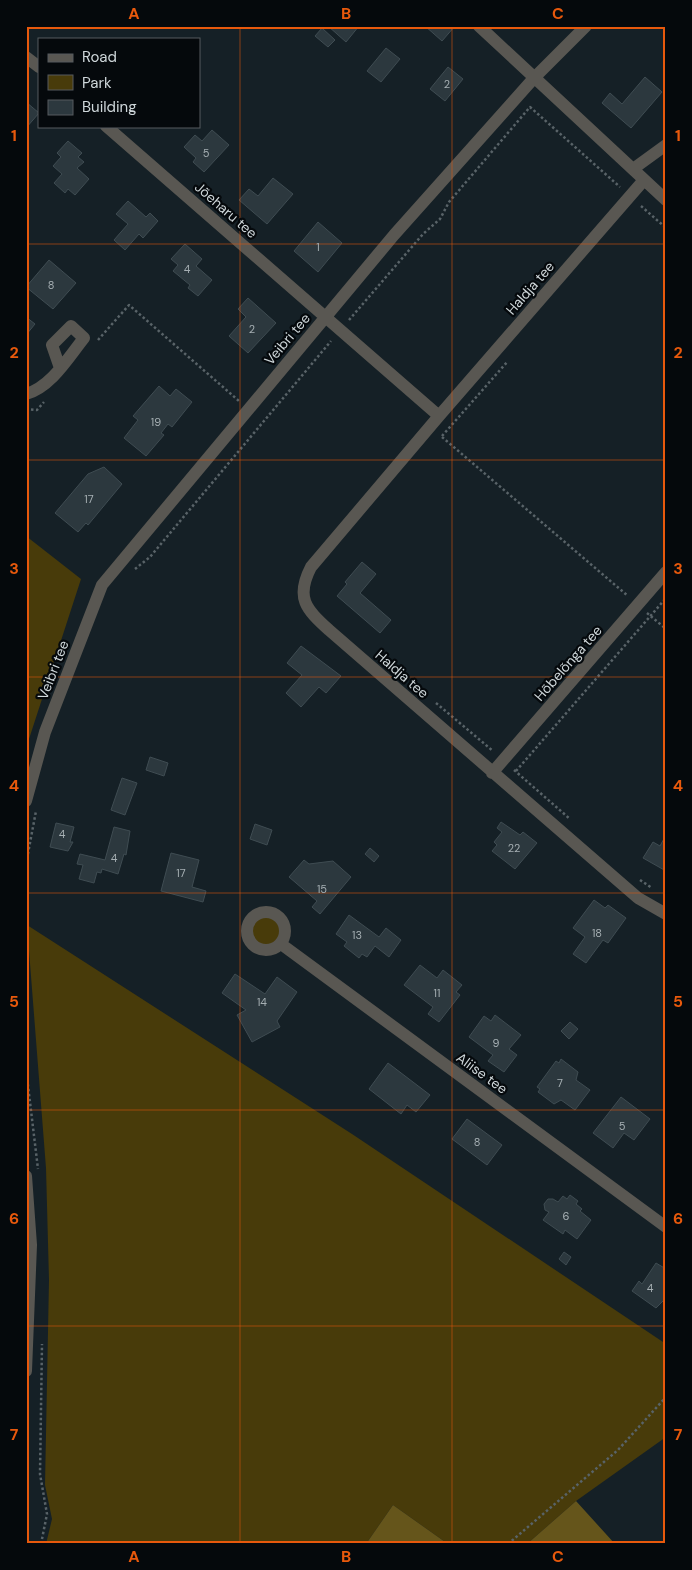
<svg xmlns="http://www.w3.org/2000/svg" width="692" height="1570" font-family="'DM Sans',sans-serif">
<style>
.green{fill:#483b0a}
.forest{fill:#65551b}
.building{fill:#2c383e;stroke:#3f4c52}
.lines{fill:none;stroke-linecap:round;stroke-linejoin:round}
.path{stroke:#596368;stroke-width:2.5;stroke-dasharray:2.5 2.5;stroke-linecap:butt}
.minor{stroke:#595752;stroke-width:12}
.grid{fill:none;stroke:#e8590c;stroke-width:1;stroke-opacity:0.55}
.labels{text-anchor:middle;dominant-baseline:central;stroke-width:4.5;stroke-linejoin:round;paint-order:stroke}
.number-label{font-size:11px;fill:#a6afb3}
.street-label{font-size:14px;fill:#cfd7da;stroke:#05090c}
.neatline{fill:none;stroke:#e8590c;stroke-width:2}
.grid-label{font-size:16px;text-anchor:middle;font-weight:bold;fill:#e8590c}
</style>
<rect width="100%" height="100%" fill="#152026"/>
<!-- green -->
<path class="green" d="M26 536 81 579 29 739 26 755Z
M251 931a15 15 0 1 1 30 0a15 15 0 1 1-30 0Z
M27 925 352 1134 666 1344V1437L576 1501 527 1544H448L393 1505 366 1544H46L52 1519 45 1485 49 1280 46 1168Z"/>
<!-- forest -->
<path class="forest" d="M576 1501 615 1544H527Z
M393 1505 448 1544H366Z"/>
<!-- building -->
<path class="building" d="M328 26H359L346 42Z
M425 26H455L442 41Z
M322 28 335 40 328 47 315 36Z
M386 48 400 59 381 82 367 71Z
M448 67 463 79 445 101 430 89Z
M645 77 662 92 631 128 602 103 610 93 622 104Z
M26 102 39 113 26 128Z
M212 130 229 145 204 172 193 162 196 158 184 147 195 135 202 141Z
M68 141 82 153 78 157 84 162 77 168 89 179 75 195 68 189 65 193 54 183 62 174 53 166 61 157 57 153Z
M273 178 293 194 267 224 239 200 249 189 258 196Z
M128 201 146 217 150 213 158 221 143 238 139 234 125 250 114 240 128 224 116 214Z
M318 222 342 243 318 272 294 251Z
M185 244 202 259 196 266 212 280 198 296 188 288 190 285 173 271 178 265 171 259Z
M49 260 76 283 53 309 26 287Z
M248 298 276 323 248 353 229 336 246 317 238 309Z
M26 317 35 324 26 335Z
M159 386 170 396 176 389 192 402 172 427 168 424 161 433 164 435 146 456 124 438 138 420 133 416Z
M104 467 122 484 88 525 86 523 78 532 55 513 88 474Z
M362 562 376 574 360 593 391 620 380 633 337 596 347 584 345 582Z
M301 646 341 676 326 693 319 687 301 707 286 693 302 675 287 663Z
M150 757 168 763 164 776 146 770Z
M122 778 137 783 125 815 111 810Z
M501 822 520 835 523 832 537 843 515 869 492 851 497 845 494 842 502 832 497 828Z
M56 823 74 827 70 842H73L68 851 50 847Z
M255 824 272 830 267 845 250 839Z
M114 827 130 831 126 855 124 854 118 874 102 869 101 873 97 872 94 883 79 879 83 865 77 864 80 854 105 860Z
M666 835V871L643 858 653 842 660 846Z
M370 848 379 856 374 862 365 854Z
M171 853 199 860 192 887 206 891 203 902 161 891Z
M304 860 309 864 333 861 351 877 320 914 312 907 317 901 289 877Z
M594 900 605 908 608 905 626 918 608 943 603 940 586 963 573 954 585 937 573 928Z
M349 915 379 937 386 928 401 940 389 957 375 946 367 957 362 954 359 958 344 946 347 942 336 934Z
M420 965 437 978 443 970 462 985 456 992 460 995 439 1022 428 1014 433 1007 404 985Z
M235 974 265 994 277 977 297 992 277 1021 280 1027 252 1042 237 1015 246 1010 222 993Z
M495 1015 521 1035 509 1049 517 1055 504 1072 488 1061 493 1055 469 1037 484 1016 491 1021Z
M570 1022 578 1029 569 1039 561 1031Z
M561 1059 578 1072 576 1080 590 1090 575 1110 561 1100 554 1104 538 1092 540 1089 537 1087 556 1061 559 1063Z
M388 1063 430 1095 416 1112 407 1105 401 1114 369 1089Z
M621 1097 650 1119 634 1140 624 1133 613 1148 593 1133Z
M467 1119 502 1145 487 1165 452 1139Z
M570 1195 578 1201 576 1204 582 1209 580 1211 591 1220 577 1239 565 1230 563 1234 543 1220 549 1212 545 1210 544 1204 548 1199H553L558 1202 563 1196 567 1199Z
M564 1252 571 1257 566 1265 559 1259Z
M656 1263 666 1269V1298L656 1308 632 1291 639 1281 642 1284Z"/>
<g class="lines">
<!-- path -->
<path class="path" d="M641 206 666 228
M349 320 423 234 440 219 449 202 530 107 620 187
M98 340 129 305 239 401
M26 409 37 410 44 402
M442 436 508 361
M442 437 628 596
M135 569 150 557 331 341
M647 613 666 629
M436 703 493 751
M514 770 570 819
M516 771 666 598
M26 864 36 811
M640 880 652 888
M26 1069 38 1169
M41 1544 47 1514 40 1474 42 1344
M508 1544 618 1450 666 1397"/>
<!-- minor -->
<path class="minor" d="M479 26 666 200
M26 57 39 67
M106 126 439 416
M633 169 666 145
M644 180 439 416 311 567C295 598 306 609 329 630L638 898 666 914
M26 394C51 387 68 358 84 338L71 326 52 345 60 368
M492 773 666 572
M26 801 45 732 102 585 394 235 534 78 586 26
M247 931a19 19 0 1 1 38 0a19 19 0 1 1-38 0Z
M281 944 666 1227
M26 1176 31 1245 26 1371"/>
</g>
<!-- grid -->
<path class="grid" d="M240 26V1544M452 26V1544M26 244H666M26 460H666M26 677H666M26 893H666M26 1110H666M26 1326H666"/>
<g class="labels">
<!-- number labels -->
<g class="number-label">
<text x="447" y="84">2</text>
<text x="206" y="153">5</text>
<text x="318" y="247">1</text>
<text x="187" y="269">4</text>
<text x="51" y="285">8</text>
<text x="252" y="329">2</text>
<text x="156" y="422">19</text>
<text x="89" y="499">17</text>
<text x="62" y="834">4</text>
<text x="514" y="848">22</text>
<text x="114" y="858">4</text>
<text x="181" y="873">17</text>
<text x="322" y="889">15</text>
<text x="597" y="933">18</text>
<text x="357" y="935">13</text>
<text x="437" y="993">11</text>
<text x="262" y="1002">14</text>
<text x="496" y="1043">9</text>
<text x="560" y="1083">7</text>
<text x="622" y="1126">5</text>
<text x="477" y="1142">8</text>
<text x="566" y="1216">6</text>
<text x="650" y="1288">4</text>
</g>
<!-- street labels -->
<g class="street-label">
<text transform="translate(226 210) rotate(41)">Jõeharu tee</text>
<text transform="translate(530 288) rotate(-49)">Haldja tee</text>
<text transform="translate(287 339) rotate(-50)">Veibri tee</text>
<text transform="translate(568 663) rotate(-49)">Hõbelõnga tee</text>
<text transform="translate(53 670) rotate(-69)">Veibri tee</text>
<text transform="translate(402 674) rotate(41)">Haldja tee</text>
<text transform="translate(482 1073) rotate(36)">Aliise tee</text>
</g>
</g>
<!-- border -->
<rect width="692" height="1570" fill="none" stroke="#05090c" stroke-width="55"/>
<!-- legend -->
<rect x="38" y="38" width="162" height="90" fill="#05090c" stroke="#565b5e"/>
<rect x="48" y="54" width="25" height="8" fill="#595752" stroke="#565b5e"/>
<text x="82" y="62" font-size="15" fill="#cfd7da">Road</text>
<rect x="48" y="75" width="25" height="15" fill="#483b0a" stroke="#565b5e"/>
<text x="82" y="88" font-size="15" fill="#cfd7da">Park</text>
<rect x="48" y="100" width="25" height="15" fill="#2c383e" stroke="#565b5e"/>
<text x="82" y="112" font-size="15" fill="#cfd7da">Building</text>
<rect x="28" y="28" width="636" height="1514" class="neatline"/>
<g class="grid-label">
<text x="134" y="19">A</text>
<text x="346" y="19">B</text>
<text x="558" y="19">C</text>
<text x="14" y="141">1</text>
<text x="678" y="141">1</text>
<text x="14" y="358">2</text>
<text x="678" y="358">2</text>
<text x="14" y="574">3</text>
<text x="678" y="574">3</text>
<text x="14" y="791">4</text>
<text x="678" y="791">4</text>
<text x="14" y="1007">5</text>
<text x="678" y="1007">5</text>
<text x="14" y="1224">6</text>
<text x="678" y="1224">6</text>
<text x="14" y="1440">7</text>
<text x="678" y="1440">7</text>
<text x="134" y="1562">A</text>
<text x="346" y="1562">B</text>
<text x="558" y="1562">C</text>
</g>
</svg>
